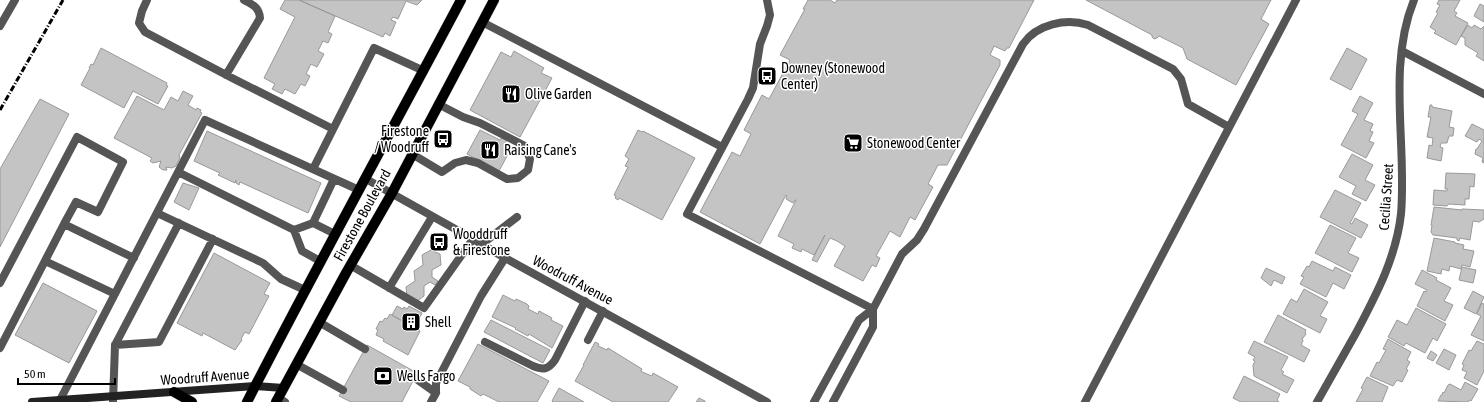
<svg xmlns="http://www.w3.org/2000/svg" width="1484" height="402" font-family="'Asap Condensed',sans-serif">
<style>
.building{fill:#c4c4c4;stroke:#999}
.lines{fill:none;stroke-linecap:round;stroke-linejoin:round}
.primary-casing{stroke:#dbdbdb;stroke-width:11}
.service{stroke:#555;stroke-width:8}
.minor{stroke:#555;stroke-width:8}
.tertiary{stroke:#555;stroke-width:8}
.secondary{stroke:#222;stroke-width:8}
.primary{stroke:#000;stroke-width:10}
.rail{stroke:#000;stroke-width:3;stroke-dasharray:6 2 1 2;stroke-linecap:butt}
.labels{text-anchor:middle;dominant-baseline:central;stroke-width:3;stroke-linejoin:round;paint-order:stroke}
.poi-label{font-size:14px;fill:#000;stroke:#fff;text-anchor:start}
.street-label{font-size:14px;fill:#000;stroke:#fff}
</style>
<rect width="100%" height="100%" fill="#fff"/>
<!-- building -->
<path class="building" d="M285 0H299L335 16 328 32 332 34 328 43 323 41 318 51 324 54 317 67 311 64 306 74 310 76 305 86 301 84 295 94 285 89 282 94 272 89 275 84 264 78 295 17 280 9Z
M299 0H422L417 5 406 1 398 19 393 17 391 20 396 22 390 36 385 33 383 37Z
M808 0H830L835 3 837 0H1034L1009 48H1007L1005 51 994 46 990 55 1000 60V65L947 165H938L928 184 933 187 915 220 910 217 900 237 890 231 876 256 880 258 876 267 872 265 863 281 834 266 845 246 837 241 830 238 817 262 812 260 825 235 814 255 802 249 801 252 792 248 794 244 778 236 796 200H795L793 203 786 199 787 196 786 195 760 244 700 212 732 152 740 156 751 134 744 130 762 95 769 99 790 60 780 55 805 9H803Z
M1086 0H1271L1261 19 1269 24 1236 85 1187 59 1183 48 1159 36 1157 38 1154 39 1152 37V35Z
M1439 0H1460L1454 11 1457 13 1455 16 1468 23 1456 45 1434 33 1436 31 1430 27 1438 13 1436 12 1440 5 1437 4Z
M1480 4 1484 6V22L1474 16Z
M1468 25 1472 28 1474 25 1481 29 1484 26V61L1476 56 1478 53 1465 45V38L1461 36Z
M101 48 167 83 166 85 168 86 158 104 133 91 124 108 81 85 90 68H89L91 64 93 65Z
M1347 48 1367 59 1351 90 1330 79Z
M514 51 544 68 541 73 552 78 520 137 470 110 501 52 511 57Z
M183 91 193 96 188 105 196 110 197 108 201 110 200 112 202 113 179 155 180 158 176 166 172 168 166 167 167 170H163L159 167 161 161 153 163 150 161 152 158 114 138 137 96 164 110 171 97 178 101Z
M1360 96 1373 103 1364 120 1373 124 1370 131 1373 132 1369 141 1374 143 1366 158 1341 145 1358 114 1352 111Z
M40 99 69 114 0 247V169Z
M1430 105H1432V107L1452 111 1449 127 1454 128 1453 136H1449L1447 143H1441L1440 147 1443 148 1441 161 1427 158 1429 145 1432 146 1433 138 1427 137 1431 117H1428Z
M1472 124 1484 130V163L1482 162 1483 158 1475 154 1476 149H1477L1482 141 1479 139 1477 142 1465 136Z
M480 130 500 140 502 137 507 140 505 143 512 147 499 171 467 154Z
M638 130 642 132 643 131 695 158 662 220 619 198 618 200 615 198 616 196 614 195 628 167 625 166 629 159 625 156Z
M207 131 321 183 308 213 240 182 239 185 236 183V180L235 183 218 175 220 173 194 161Z
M1352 154 1373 165 1365 180 1375 185 1366 201 1352 194 1356 186 1339 177Z
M1446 173 1475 174 1474 187 1470 186 1469 199H1465V205L1449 204 1447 206 1433 205 1434 190 1447 191 1448 189H1445Z
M183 183 199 188 189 210 174 202Z
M1335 190 1361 203 1350 223 1352 224 1355 218 1368 225 1361 238 1320 217Z
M1434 207 1462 210V209L1484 210V219L1479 222 1473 221 1470 240 1460 238 1459 241 1457 240V238L1433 235 1431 232 1432 225H1431Z
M1330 225 1356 238 1348 253 1359 258 1352 272 1315 253Z
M1434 238 1455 242V243L1464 245 1463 249 1474 251 1470 267 1462 265 1461 269 1450 266 1449 271 1442 269 1441 274 1427 271Z
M431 250 440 254 441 265 432 270V277L438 281 435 285 430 282 424 286V296L416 302 407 297 406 287 415 281 414 271 423 265 422 255Z
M214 253 270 283 264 294 269 296 249 334 245 332 241 339 242 340 235 350 203 333 202 336 177 323Z
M1312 261 1333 271 1335 267 1351 275 1344 289 1333 283 1326 297 1300 284 1304 277 1301 276 1307 266 1309 267Z
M1462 267 1476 270 1473 283 1459 280Z
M1266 268 1285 277 1282 284 1274 280 1271 286 1261 278Z
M1422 270 1437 278 1436 280 1451 288 1444 301 1453 305 1445 321 1417 306 1424 291 1426 292 1427 290 1415 284Z
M43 283 97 311 69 363 15 335Z
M1304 289 1328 302 1320 316 1327 319 1320 333 1283 314 1291 299 1297 302Z
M1473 291 1484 297 1476 314 1464 308Z
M503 295 515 301 516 299 527 304 529 306 528 309 538 314 539 311 541 312 552 318 551 320 563 326 552 348 529 334 528 336 515 329 516 328 492 317Z
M1482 303 1484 304V341L1471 335 1481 316 1477 314Z
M397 306 403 309 404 307 407 309 409 306 422 313 415 328 392 315Z
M1416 308 1446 324 1437 341 1433 338 1425 353 1406 343 1404 346 1388 337 1397 320 1407 325Z
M390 314 420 331 408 355 383 341 384 339 376 335 378 330 376 329 380 321 382 322 385 318 387 319Z
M1278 315 1306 330 1305 332 1306 334 1303 338H1302L1303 341 1301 345 1310 350 1304 362 1264 342Z
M491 320 550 350 543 363 484 332Z
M1388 339 1411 352 1407 360 1410 362 1406 369 1408 370 1402 382 1397 380 1393 386 1370 376 1377 362 1379 363 1386 350 1383 349Z
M1254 341 1288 357 1281 370 1284 372 1282 374 1294 380 1287 393 1254 376 1253 365 1255 361 1253 360 1255 357 1248 353Z
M1477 341 1484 344V371L1477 385 1464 378 1467 372 1462 370 1464 365 1462 364 1469 350 1471 351Z
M595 342 599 344 598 346 607 350 608 348 642 369 641 371 642 372 652 376 653 373 678 387 668 402H613L575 381 584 365H583Z
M478 344 549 381 537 402H499L483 394 481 396 470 389V387L458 381Z
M367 345 417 373 402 402H351L339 396Z
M1444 349 1456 355 1449 370 1436 363Z
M1431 351 1437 355 1433 361 1427 358Z
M1244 376 1280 394 1277 400 1279 402H1241L1233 398Z
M1367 377 1388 387 1382 402H1356L1363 389 1361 388Z
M1465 382 1478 389 1471 401 1469 400 1468 402 1438 401 1441 395H1442L1443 392 1444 393 1448 385 1450 384 1461 390Z
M559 388 584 402H553L552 401Z
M699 398 705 401V402H696Z"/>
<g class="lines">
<!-- primary casing -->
<g class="primary-casing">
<path id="primary" d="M174 392 192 402
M247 402C316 267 390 134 461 0
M276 402 346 273 392 193 494 0"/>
</g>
<!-- service -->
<path class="service" d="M147 0 142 11 139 23 145 32 234 79 333 129
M767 0 770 15 767 26 760 44 753 88 748 99 687 214 873 309
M482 22 722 147
M226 75 260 18C259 7 253 5 244 0
M412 154 442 172 455 163 466 160 478 163 507 179 518 178 528 170 530 159 525 146 480 123 463 117 438 104
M313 169 374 48 424 71
M178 172 294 230
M334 179 313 223 335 234
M157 213 263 263 281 279 305 290
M313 223 294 230 302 251 320 261
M482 244 517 217
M45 261 115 294
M350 265 424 308 473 239
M0 283 77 137 123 162 98 212 76 202 64 224 134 258
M389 288 432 217
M319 322 365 349
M588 340 603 311
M485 342 533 366C543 370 548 370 555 360L585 301
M115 345 159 342 213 239
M0 348 64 224
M296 364 343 390
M415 378 436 393
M278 398 285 402
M60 400 205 120 359 190
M113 402 115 345 179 223
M431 402 436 393V383L481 296 505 258
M814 402 859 320 873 309
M833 402 873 327V309L902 254 917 240 924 229 1023 44C1037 24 1066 18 1088 25L1173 69 1181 79 1188 104 1229 127
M1085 402 1296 0"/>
<!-- minor -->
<path class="minor" d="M1402 51 1484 94"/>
<!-- tertiary -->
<path class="tertiary" d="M0 26 15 0
M366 179 473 239 505 258 767 402
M1317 402C1330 379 1343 356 1356 333 1376 295 1396 258 1401 214 1407 145 1387 66 1414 0"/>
<!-- secondary -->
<path class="secondary" d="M32 402 255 386 284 388"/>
<!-- primary -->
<use href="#primary" class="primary"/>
<!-- rail -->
<path class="rail" d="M0 110 63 0"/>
</g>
<!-- icons -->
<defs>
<g id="bus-square" transform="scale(1)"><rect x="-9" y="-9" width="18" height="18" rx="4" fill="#000" stroke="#fff"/><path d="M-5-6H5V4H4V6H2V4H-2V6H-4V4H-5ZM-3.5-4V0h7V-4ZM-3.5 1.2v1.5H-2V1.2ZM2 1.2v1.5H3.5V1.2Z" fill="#fff"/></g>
<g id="restaurant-square" transform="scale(1)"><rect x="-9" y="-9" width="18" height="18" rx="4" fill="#000" stroke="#fff"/><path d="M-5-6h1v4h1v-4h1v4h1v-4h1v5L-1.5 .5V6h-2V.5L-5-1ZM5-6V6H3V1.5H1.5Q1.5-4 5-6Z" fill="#fff"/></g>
<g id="supermarket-square" transform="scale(1)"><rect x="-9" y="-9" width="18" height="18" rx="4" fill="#000" stroke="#fff"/><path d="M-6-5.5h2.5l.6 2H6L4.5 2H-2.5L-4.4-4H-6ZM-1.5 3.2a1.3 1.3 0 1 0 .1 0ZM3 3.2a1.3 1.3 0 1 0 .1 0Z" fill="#fff"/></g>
<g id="building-square" transform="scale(1)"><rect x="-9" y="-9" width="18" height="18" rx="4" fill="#000" stroke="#fff"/><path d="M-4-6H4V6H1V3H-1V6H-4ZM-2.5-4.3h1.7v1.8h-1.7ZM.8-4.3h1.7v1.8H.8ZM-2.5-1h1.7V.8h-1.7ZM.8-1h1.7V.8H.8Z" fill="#fff"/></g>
<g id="bank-square" transform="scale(1)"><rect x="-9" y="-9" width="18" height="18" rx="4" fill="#000" stroke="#fff"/><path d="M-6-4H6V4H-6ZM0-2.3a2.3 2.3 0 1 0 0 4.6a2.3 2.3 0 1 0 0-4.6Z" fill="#fff"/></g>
</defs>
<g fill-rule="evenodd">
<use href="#bus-square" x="767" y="76"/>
<use href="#restaurant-square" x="511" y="94"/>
<use href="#bus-square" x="443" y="139"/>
<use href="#supermarket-square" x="853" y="143"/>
<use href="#restaurant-square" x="490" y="150"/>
<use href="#bus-square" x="439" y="242"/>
<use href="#building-square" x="411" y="322"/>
<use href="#bank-square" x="383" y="376"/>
</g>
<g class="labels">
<!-- poi labels -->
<g class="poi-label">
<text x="781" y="68">Downey (Stonewood<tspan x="781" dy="16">Center)</tspan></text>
<text x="525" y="94">Olive Garden</text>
<text x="429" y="131" text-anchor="end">Firestone<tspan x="429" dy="16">/ Woodruff</tspan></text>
<text x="867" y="143">Stonewood Center</text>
<text x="504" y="150">Raising Cane's</text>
<text x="453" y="234">Wooddruff<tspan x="453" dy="16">&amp; Firestone</tspan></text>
<text x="425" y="322">Shell</text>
<text x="397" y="376">Wells Fargo</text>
</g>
<!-- street labels -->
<g class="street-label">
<text transform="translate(1386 197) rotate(-86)">Cecilia Street</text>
<text transform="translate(362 215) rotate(-61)">Firestone Boulevard</text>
<text transform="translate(573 280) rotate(28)">Woodruff Avenue</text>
<text transform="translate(205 377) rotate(-4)">Woodruff Avenue</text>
</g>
</g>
<!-- scale -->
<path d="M18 378v6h97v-6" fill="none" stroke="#000000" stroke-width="2"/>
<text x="24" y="378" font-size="12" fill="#000000" stroke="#ffffff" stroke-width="3" paint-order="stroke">50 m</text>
</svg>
